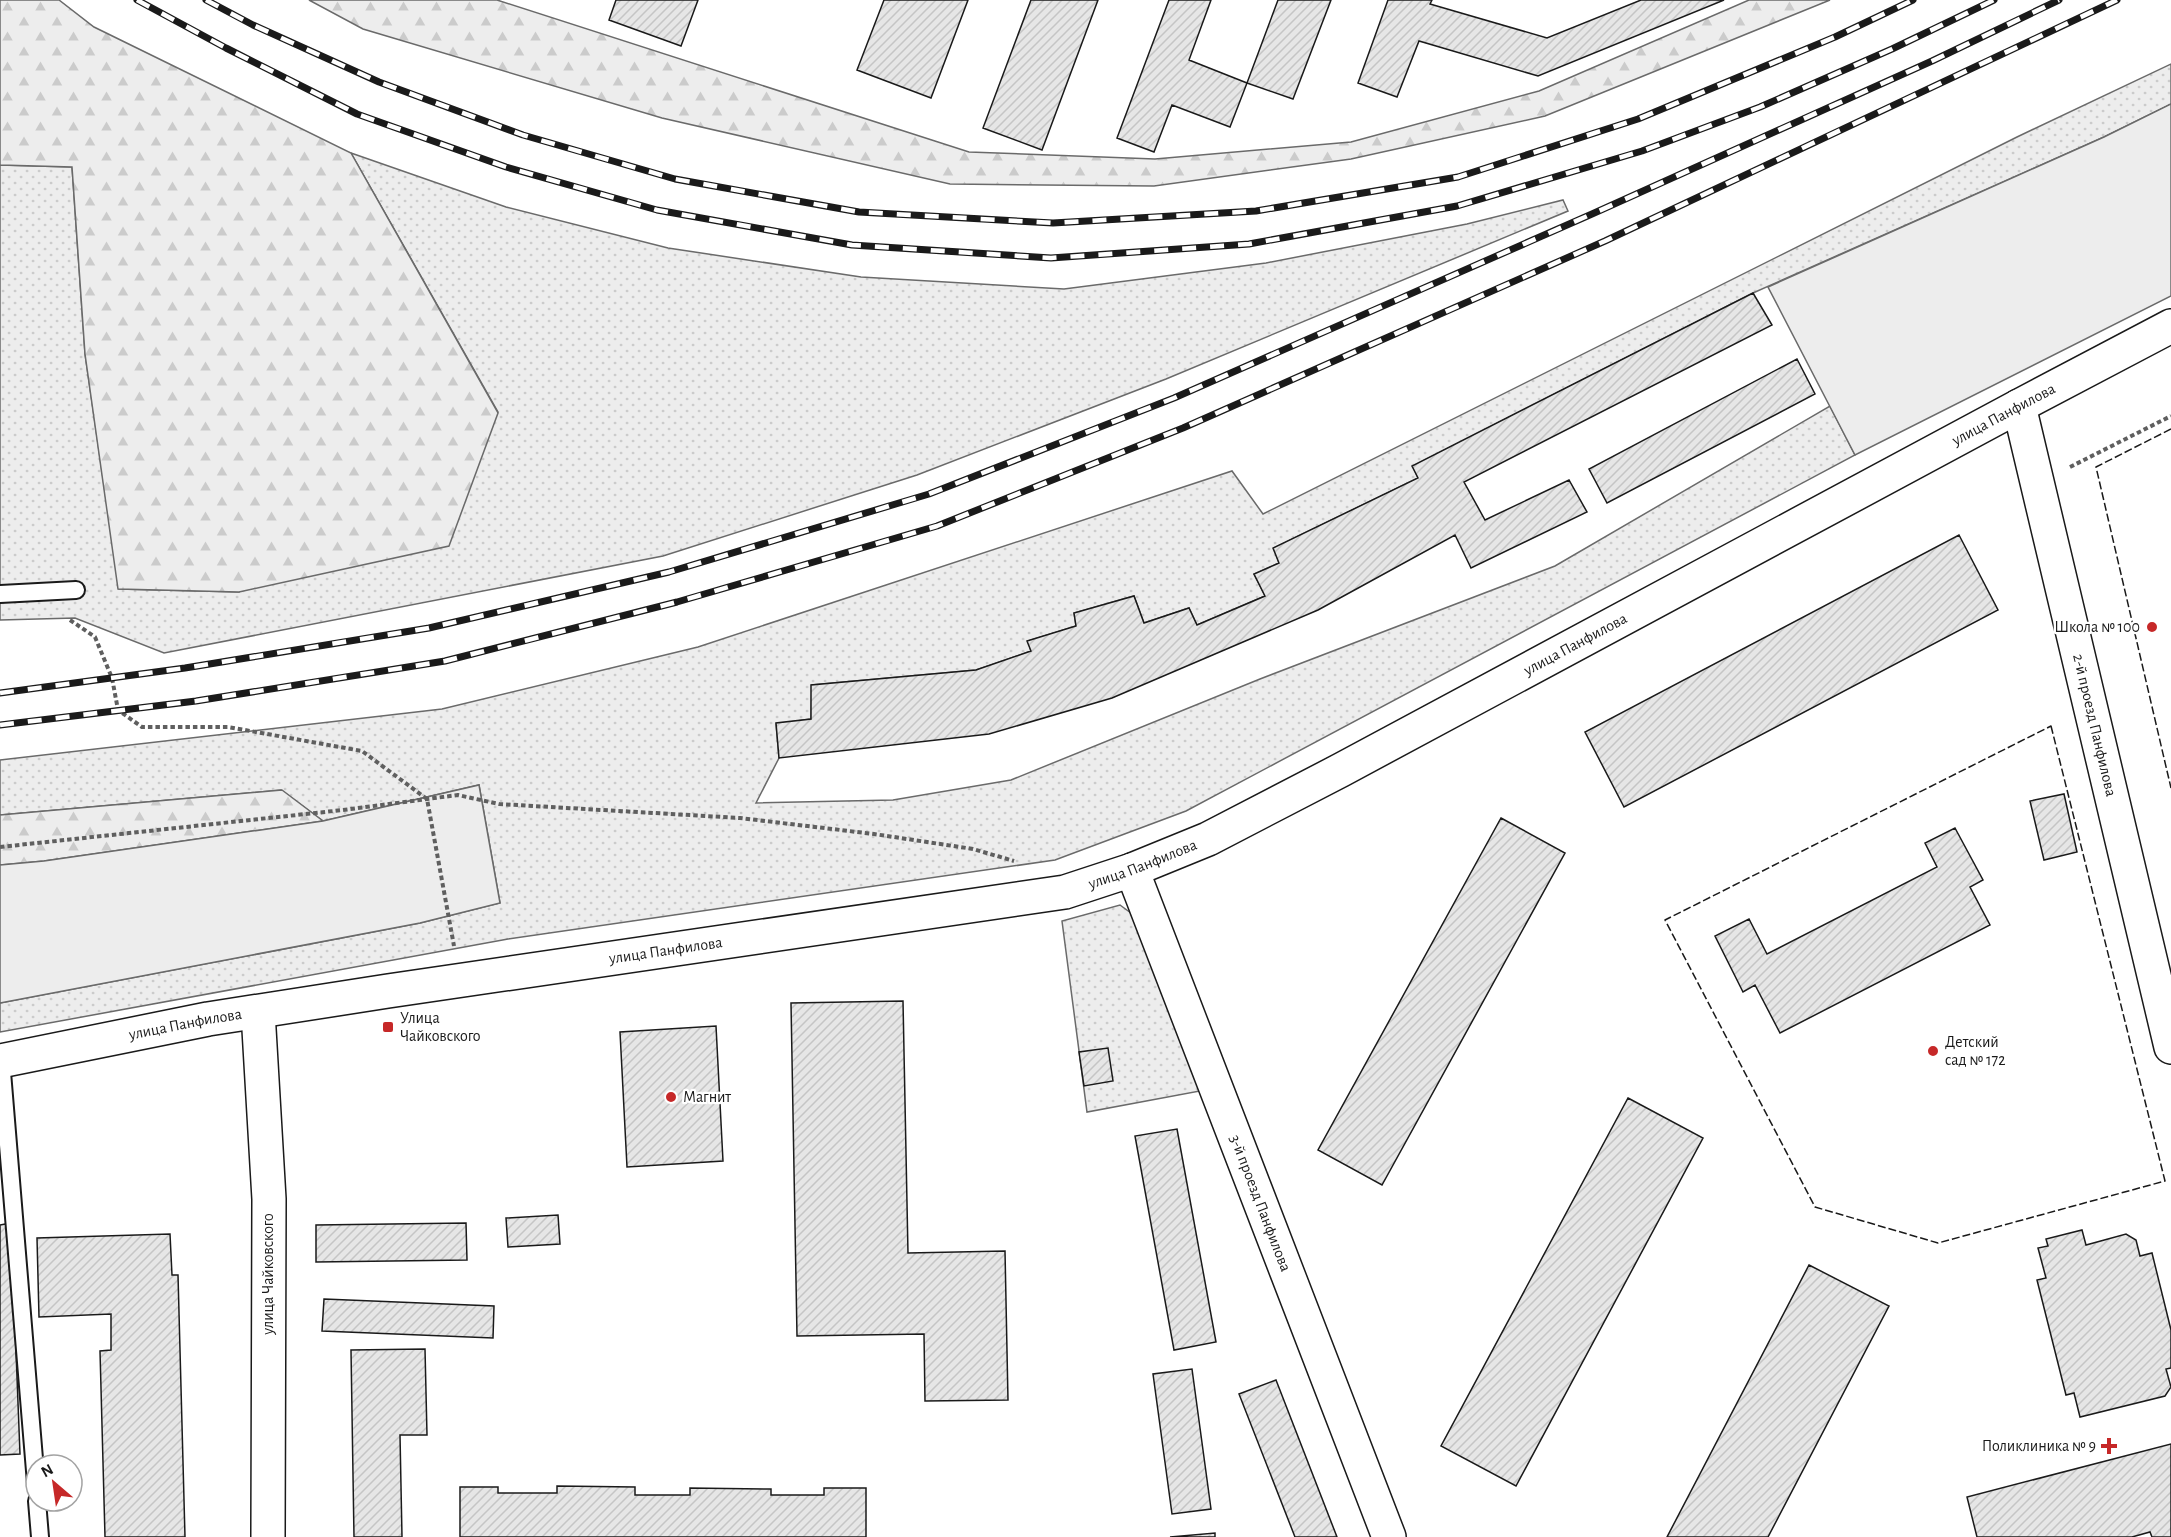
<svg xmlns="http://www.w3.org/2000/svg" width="2171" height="1537" font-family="'Alegreya Sans',sans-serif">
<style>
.grass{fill:url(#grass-dots);stroke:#6a6a6a;stroke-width:1.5}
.forest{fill:url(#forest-firs);stroke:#6a6a6a;stroke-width:1.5}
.pitch{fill:#ededed;stroke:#6a6a6a;stroke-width:1.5}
.building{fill:url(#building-hatch);stroke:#1a1a1a;stroke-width:1.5}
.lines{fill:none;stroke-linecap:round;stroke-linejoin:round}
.lane-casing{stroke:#1a1a1a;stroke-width:20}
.street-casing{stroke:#1a1a1a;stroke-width:36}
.secondary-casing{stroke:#1a1a1a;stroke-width:36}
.path{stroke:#5f5f5f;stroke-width:4;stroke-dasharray:4.5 3;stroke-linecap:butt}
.lane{stroke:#fff;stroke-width:16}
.street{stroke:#fff;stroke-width:33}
.secondary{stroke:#fff;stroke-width:33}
.rail-casing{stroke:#1a1a1a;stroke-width:7}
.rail{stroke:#fff;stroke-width:4.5;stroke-dasharray:14;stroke-linecap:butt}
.fence{stroke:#1a1a1a;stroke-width:1.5;stroke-dasharray:8 3;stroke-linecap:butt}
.poi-dot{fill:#c62828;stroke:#fff;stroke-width:2}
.labels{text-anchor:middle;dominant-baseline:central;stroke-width:4.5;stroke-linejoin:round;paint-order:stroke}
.street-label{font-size:16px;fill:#1a1a1a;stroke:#fff}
.poi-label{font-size:16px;fill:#1a1a1a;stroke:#fff;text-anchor:start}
</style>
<defs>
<pattern id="grass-dots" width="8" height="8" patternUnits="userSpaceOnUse" patternTransform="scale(1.5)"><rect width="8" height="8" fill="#ededed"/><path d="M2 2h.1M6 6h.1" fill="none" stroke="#cbcbcb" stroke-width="1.8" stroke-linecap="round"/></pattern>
<pattern id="forest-firs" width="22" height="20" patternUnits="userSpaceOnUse" patternTransform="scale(1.5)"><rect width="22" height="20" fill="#ededed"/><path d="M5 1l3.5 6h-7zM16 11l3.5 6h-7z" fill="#cbcbcb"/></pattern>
<pattern id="building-hatch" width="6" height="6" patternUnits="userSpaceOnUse" patternTransform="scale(1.5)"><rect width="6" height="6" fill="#e6e6e6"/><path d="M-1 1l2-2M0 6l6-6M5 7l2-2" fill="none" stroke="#c5c5c5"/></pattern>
</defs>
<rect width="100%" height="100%" fill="#fff"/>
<!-- grass -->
<path class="grass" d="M2171 64V104L2104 137 1753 293 1413 466 1418 478 1274 548 1279 563 1254 574 1265 596 1197 625 1189 608 1144 623 1134 596 1074 613 1076 626 1028 641 1031 651 976 670 812 685 811 719 776 724 779 758 756 803 893 800 1011 780 1260 679 1555 566 1830 406 1855 455 1186 811 1055 860 508 939 0 1032V1003L420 923 500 903 479 785 323 821 281 790 0 815V760L442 709 698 647 1232 471 1263 514 2017 137Z
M351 153 506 207 668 248 861 277 1064 289 1266 263 1467 224 1563 200 1568 211 1166 379 917 475 663 556 164 653 75 618 0 620V165L72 167 85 354 119 589 239 592 498 412Z
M1120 905 1139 919 1200 1091 1087 1112 1062 921Z"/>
<!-- forest -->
<path class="forest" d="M0 0H59L94 27 351 153 498 413 449 546 239 592 118 589 85 354 72 167 0 165Z
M309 0H497L969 152 1155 159 1351 142 1539 91 1749 0H1830L1545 116 1351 159 1154 186 950 184 662 118 363 29Z
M282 790 323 821 44 861 0 865V815Z"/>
<!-- pitch -->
<path class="pitch" d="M2171 104V296L1855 455 1768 287 2104 137Z
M479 785 500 903 420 923 0 1003V865L44 861 323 821Z"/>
<!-- building -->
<path class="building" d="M616 0H698L681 46 609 20Z
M884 0H968L931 98 857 70Z
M1031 0H1098L1042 150 983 128Z
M1169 0H1211L1189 60 1247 83 1230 127 1172 105 1154 152 1117 138Z
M1278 0H1331L1293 99 1247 83Z
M1388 0H1432L1430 4 1547 38 1641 0H1724L1538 76 1419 41 1397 97 1358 83Z
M1753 293 1772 325 1464 482 1485 520 1569 480 1587 512 1471 568 1455 535 1318 610 1112 698 989 734 779 758 776 723 811 719V685L976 670 1031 651 1027 641 1076 626 1074 613 1134 596 1144 623 1189 608 1197 625 1265 596 1254 574 1279 563 1273 548 1418 478 1412 466Z
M1797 359 1815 394 1607 503 1589 469Z
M1959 535 1998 610 1624 807 1585 732Z
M2064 794 2077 852 2044 860 2030 801Z
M1501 818 1565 853 1382 1185 1318 1150Z
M1955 828 1983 880 1970 887 1990 925 1780 1033 1755 985 1743 992 1715 936 1749 919 1767 954 1937 867 1925 843Z
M903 1001 908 1253 1005 1251 1008 1400 925 1401 924 1334 797 1336 791 1003Z
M716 1026 723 1161 627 1167 620 1032Z
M1108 1048 1113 1081 1084 1086 1079 1052Z
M1628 1098 1703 1138 1516 1486 1441 1446Z
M1177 1129 1216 1342 1174 1350 1135 1136Z
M558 1215 560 1244 508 1247 506 1218Z
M11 1223 20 1454 0 1455V1225Z
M466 1223 467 1260 316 1262V1225Z
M2082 1230 2086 1245 2126 1234 2136 1240 2140 1256 2152 1253 2171 1330V1368L2166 1369 2171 1387 2165 1396 2080 1417 2074 1393 2066 1395 2037 1280 2046 1278 2038 1248 2048 1246 2046 1239Z
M170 1234 172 1275H178L185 1537H105L100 1351 111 1350V1314L39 1317 37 1238Z
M1809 1265 1889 1306 1768 1537H1667Z
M324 1299 494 1306 493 1338 322 1331Z
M425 1349 427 1435H400L402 1537H354L351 1350Z
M1192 1369 1211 1509 1172 1514 1153 1374Z
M1276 1380 1337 1537H1295L1239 1394Z
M2171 1444V1537H2152L2150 1532 2132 1537H1977L1967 1497Z
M557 1486 635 1487V1495H690V1488L771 1489V1495H824V1488H866V1537H460V1487H498V1493H557Z
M1215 1533V1537H1170Z"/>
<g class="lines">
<!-- lane casing -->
<g class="lane-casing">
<path id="lane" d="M0 594 76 590
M1 1060 36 1483
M37 1501 40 1537"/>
</g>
<!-- street casing -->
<g class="street-casing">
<g id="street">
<path id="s1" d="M2019 406 2171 1047"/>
<path id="s2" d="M1132 870 1389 1537"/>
<path d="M258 1012 269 1199 268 1537"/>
</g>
</g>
<!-- secondary casing -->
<g class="secondary-casing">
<g id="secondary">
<path id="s3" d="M0 1061 208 1019 388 991 1065 892 1132 870 1208 839 1341 770 2019 406 2171 326"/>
</g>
</g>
<!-- path -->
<path class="path" d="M2070 467 2171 416
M70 620 95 637 112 678 118 710 142 727H228L362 751 427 799 454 946
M0 847 343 810 458 795 499 804 740 818 874 834 973 849 1014 861"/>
<!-- lane -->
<use href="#lane" class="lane"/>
<!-- street -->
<use href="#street" class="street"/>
<!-- secondary -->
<use href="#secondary" class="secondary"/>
<!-- rail casing -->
<g class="rail-casing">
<path id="rail" d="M137 0 226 48 357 114 506 167 657 210 852 245 1051 258 1249 244 1457 206 1642 151 1760 107 1892 49 1994 0
M206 0 253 25 379 82 523 135 675 179 859 212 1053 223 1256 211 1458 177 1638 119 1835 37 1913 0
M0 693 185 668 429 628 669 572 929 494 1174 398 1592 214 1932 61 2059 0
M0 725 196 701 445 661 677 602 937 526 1183 428 1605 241 2117 0"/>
</g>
<!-- rail -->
<use href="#rail" class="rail"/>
<!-- fence -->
<path class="fence" d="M2171 429 2096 467 2171 788
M2051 726 2165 1181 1938 1243 1815 1207 1665 920Z"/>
</g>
<!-- markers -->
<g class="poi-dot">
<circle cx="2152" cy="627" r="6"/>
<rect x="382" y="1021" width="12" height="12" rx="3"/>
<circle cx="1933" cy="1051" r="6"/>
<circle cx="671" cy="1097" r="6"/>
<path d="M2106 1437h6v6h6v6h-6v6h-6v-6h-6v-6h6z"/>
</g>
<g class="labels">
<!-- street labels -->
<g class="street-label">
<text stroke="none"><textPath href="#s3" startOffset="2133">улица Панфилова</textPath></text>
<text stroke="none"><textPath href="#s3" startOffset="1647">улица Панфилова</textPath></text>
<text stroke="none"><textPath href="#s1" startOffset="328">2-й проезд Панфилова</textPath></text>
<text stroke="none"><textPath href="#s3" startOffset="1161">улица Панфилова</textPath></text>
<text stroke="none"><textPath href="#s3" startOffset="675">улица Панфилова</textPath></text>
<text stroke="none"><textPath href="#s3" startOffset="189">улица Панфилова</textPath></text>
<text stroke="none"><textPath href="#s2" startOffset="357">3-й проезд Панфилова</textPath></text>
<text transform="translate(268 1274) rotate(-90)">улица Чайковского</text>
</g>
<!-- poi labels -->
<g class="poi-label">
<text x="2140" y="627" text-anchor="end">Школа № 100</text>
<text x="400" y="1018">Улица<tspan x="400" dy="18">Чайковского</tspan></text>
<text x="1945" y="1042">Детский<tspan x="1945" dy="18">сад № 172</tspan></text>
<text x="683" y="1097">Магнит</text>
<text x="2096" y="1446" text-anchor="end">Поликлиника № 9</text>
</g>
</g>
<!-- north arrow -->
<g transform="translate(54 1483) rotate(331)"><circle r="28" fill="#ffffff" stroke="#a3a3a3" stroke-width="1.5"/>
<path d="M0-4.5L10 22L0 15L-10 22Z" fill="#c62828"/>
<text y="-9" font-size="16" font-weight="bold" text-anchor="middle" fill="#1a1a1a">N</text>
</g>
</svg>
